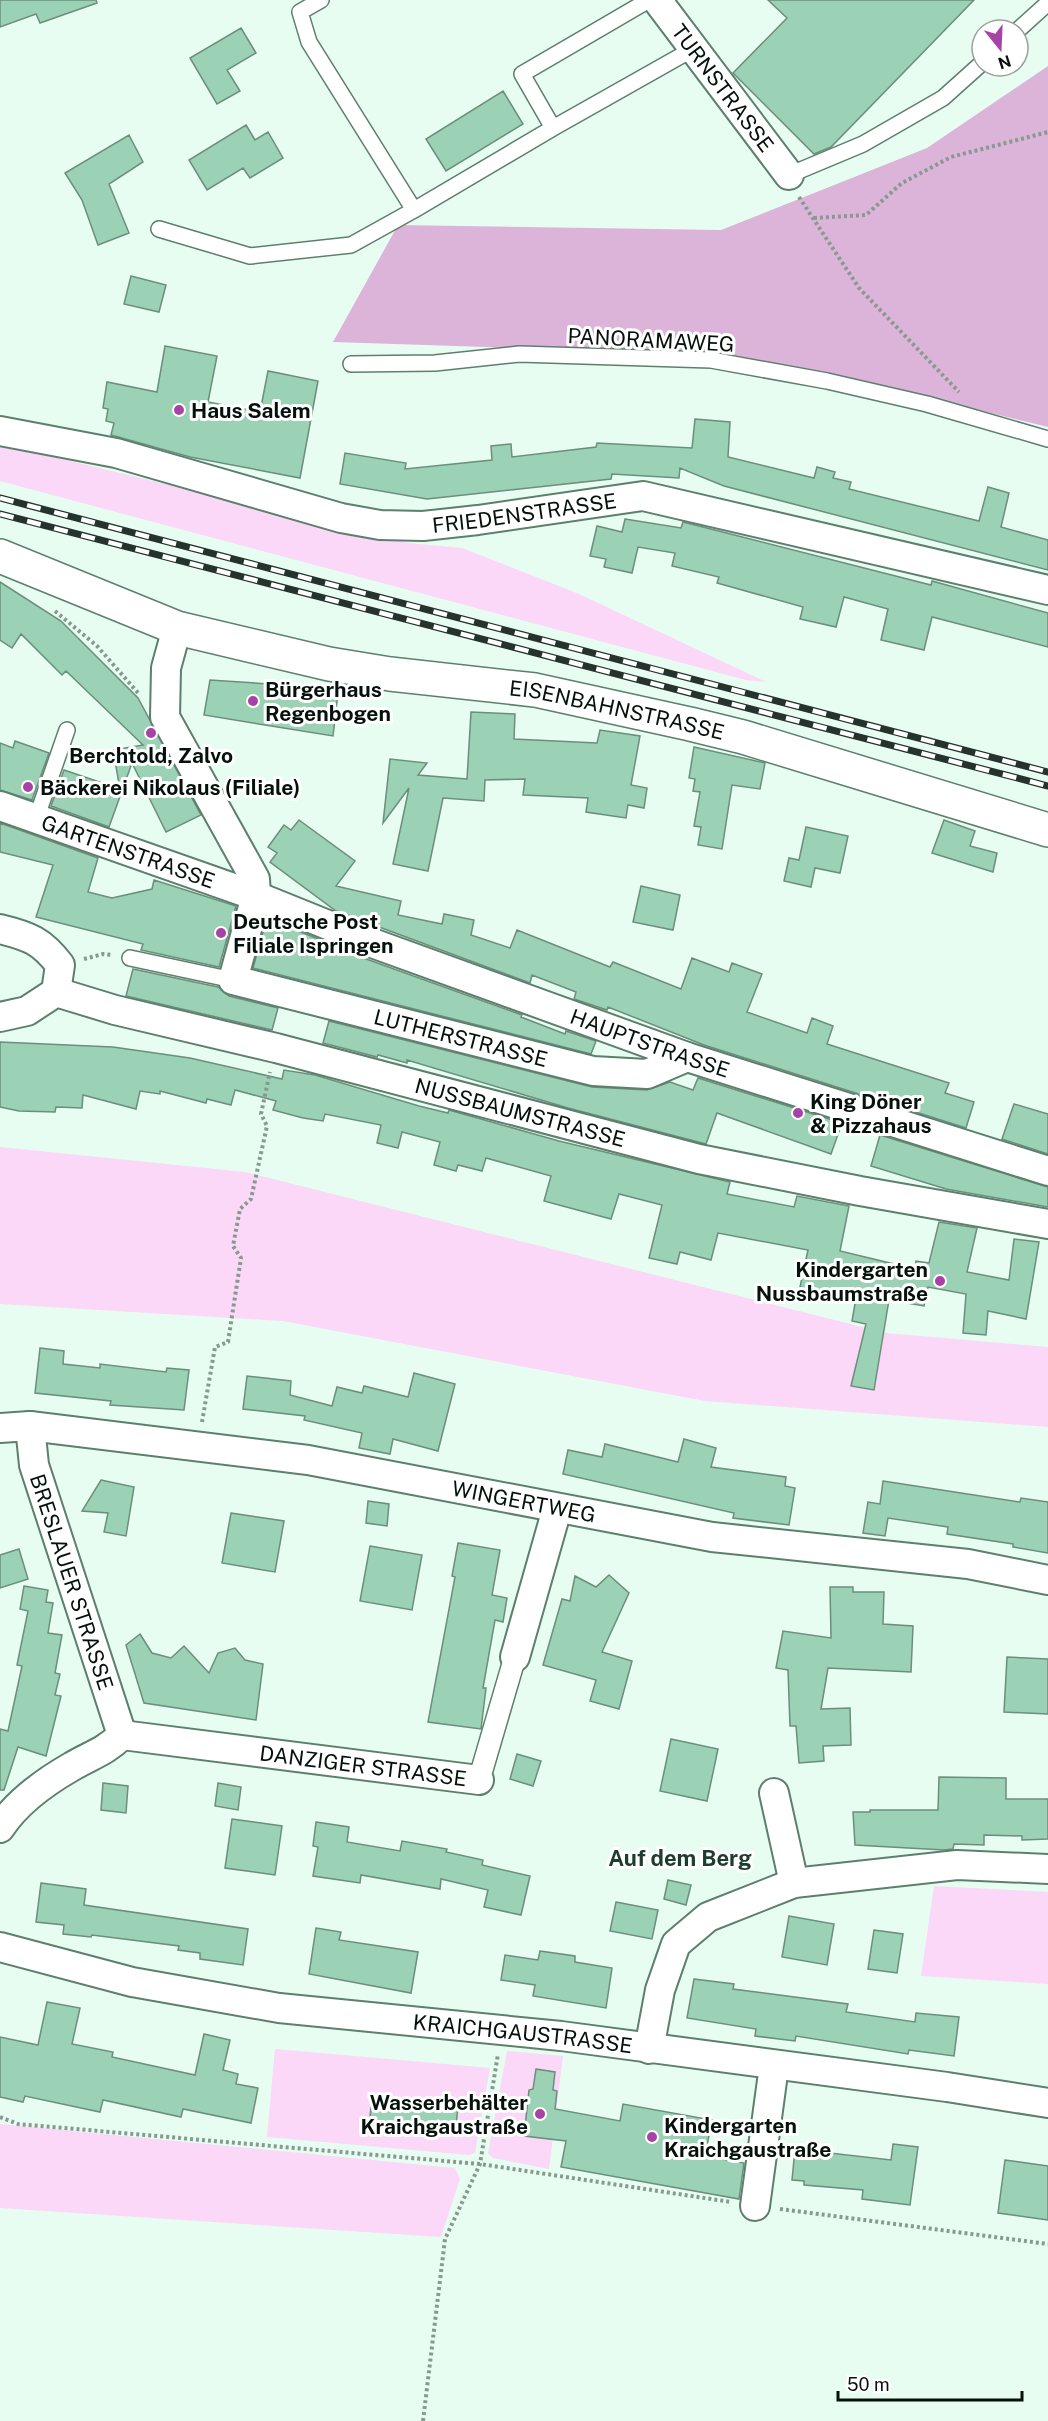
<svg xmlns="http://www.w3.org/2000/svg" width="1048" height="2421" font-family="'Public Sans',sans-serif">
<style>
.green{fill:#fbd7f8}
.forest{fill:#dcb4da}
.building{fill:#9bd1b5;stroke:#6c8e7c;stroke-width:1.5}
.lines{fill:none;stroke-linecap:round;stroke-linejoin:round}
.service-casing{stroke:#5d7f6d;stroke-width:18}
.pedestrian-casing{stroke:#5d7f6d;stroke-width:24}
.minor-casing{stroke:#5d7f6d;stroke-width:32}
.secondary-casing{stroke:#5d7f6d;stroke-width:36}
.path{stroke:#889a90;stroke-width:4;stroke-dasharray:3 3;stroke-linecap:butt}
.service{stroke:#fff;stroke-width:15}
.pedestrian{stroke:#fff;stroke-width:21}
.minor{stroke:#fff;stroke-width:28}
.secondary{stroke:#fff;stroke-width:33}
.rail-casing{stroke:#25332c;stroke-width:7}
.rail{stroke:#fff;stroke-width:4.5;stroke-dasharray:14;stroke-linecap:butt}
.poi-dot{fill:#a742a6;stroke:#fff;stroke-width:2}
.labels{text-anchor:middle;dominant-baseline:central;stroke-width:6;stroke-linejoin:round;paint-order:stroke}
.street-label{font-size:21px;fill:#05110b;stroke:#fff}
.poi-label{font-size:21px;font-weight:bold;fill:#05110b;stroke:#fff;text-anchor:start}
.neighbourhood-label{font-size:22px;font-weight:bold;fill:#1d3d2e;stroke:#fff}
</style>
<rect width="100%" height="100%" fill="#e7fdf1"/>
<!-- green -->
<path class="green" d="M0 444 409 543 462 548 579 594 766 682 746 680 0 481Z
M0 1147 245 1172 886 1333 1048 1347V1427L705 1401 283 1321 0 1304Z
M934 1886 1048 1892V1984L921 1976Z
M275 2049 490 2068 475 2153 469 2155 267 2137Z
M507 2051 563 2056 549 2169 493 2158 488 2153Z
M0 2124 455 2168 460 2179 441 2237 0 2208Z"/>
<!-- forest -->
<path class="forest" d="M1048 66V427L912 394 701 354 333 342 398 225 721 230 927 148Z"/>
<!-- building -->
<path class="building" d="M0 0H96L97 3 40 23 36 14 0 27Z
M768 0H974L831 147 814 154 733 73 787 18Z
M241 28 256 53 227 70 240 91 217 104 190 58Z
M503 91 523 124 446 171 426 139Z
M246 125 255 140 268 132 283 158 250 178 243 168 207 190 189 160Z
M129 135 143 162 109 184 129 233 98 245 82 200 65 173Z
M131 276 166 285 159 312 124 304Z
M165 346 217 356 208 402 260 412 268 371 318 381 300 478 190 457 111 435 114 423 106 421 108 409 103 408 107 382 157 392Z
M695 419 730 422 728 457 814 478 817 467 835 472 833 478 851 482 849 489 979 521 988 487 1009 493 1001 527 1048 540V570L724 486 680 468 679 478 612 474 611 479 427 499 340 484 345 453 406 463 405 469 492 460 491 446 511 444 512 457 596 447 597 443 692 448Z
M625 519 681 528 683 522 931 585 932 581 1048 613V647L932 617 924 650 881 640 888 609 844 597 836 627 800 619 803 607 717 583 719 577 672 566 675 553 638 547 632 573 604 567 606 559 590 556 597 526 622 532Z
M0 582 61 621 138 698 201 815 166 832 132 763 109 827 51 806 64 770 120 789 113 750 143 745 66 671 62 675 21 634 12 648 0 640Z
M210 680 301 686 338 693 333 736 204 715Z
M471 712 515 714 514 739 597 743 600 730 640 736 631 785 647 788 644 808 628 805 626 818 586 812 588 798 523 795 525 779 485 780 484 801 443 798 428 871 393 864 409 788 383 823 390 759 427 763 418 775 467 779Z
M15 741 49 753 32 800 0 790V743L13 748Z
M694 747 765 763 760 789 732 785 722 849 698 845 701 827 694 826 700 792 693 791 695 779 689 778Z
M299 820 355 861 336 886 401 901 398 915 442 924 444 914 474 920 471 935 510 948 517 930 610 967 613 962 681 989 692 958 729 972 732 963 762 974 747 1012 807 1033 812 1018 833 1026 827 1044 949 1083 945 1093 974 1102 966 1128 704 1045 608 1007 607 1010 574 999 576 992 532 975 530 983 336 911 270 862 277 853 268 847 284 825 291 830Z
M944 820 975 831 970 846 997 853 993 872 932 853Z
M0 823 98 858 88 892 112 898 152 889 154 880 236 906 219 967 141 950 143 944 36 917 53 865 0 852Z
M806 827 848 836 840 873 815 868 811 887 784 881 789 858 799 860Z
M641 886 680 895 673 930 633 922Z
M267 918 369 960 522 1015 521 1017 565 1034 566 1031 596 1041 591 1054 253 968Z
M133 969 218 987 229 996 278 1008 272 1030 126 996Z
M329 1021 592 1087 647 1090 670 1082 693 1090 698 1078 842 1123 831 1154 717 1113 706 1144 568 1108 407 1060V1063L378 1055 377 1057 323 1043Z
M0 1042 113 1047 190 1058 282 1079 284 1070 315 1075 419 1106 448 1113 449 1110 559 1141 730 1182 727 1194 794 1207 797 1196 849 1206 840 1251 915 1269 916 1261 929 1263 939 1222 977 1228 967 1272 1009 1280 1014 1239 1039 1242 1026 1319 988 1311 986 1335 963 1333 966 1294 928 1287 924 1306 889 1300 874 1390 851 1386 866 1324 852 1321 856 1298 800 1287 808 1250 718 1233 711 1260 680 1252 677 1264 649 1258 662 1205 619 1194 611 1219 544 1201 551 1176 486 1158 482 1171 458 1165 456 1171 434 1165 440 1142 402 1132 398 1148 377 1143 381 1125 325 1114 323 1121 303 1118 273 1110 276 1101 235 1090 231 1105 207 1099 206 1103 160 1091V1094L140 1091 136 1109 83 1095 82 1108 56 1107 55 1112 19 1111 0 1107Z
M1014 1104 1048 1114V1154L1002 1139Z
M880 1135 1048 1187V1207L946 1189 871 1166Z
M40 1348 64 1351 63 1364 100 1368V1364L166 1372 167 1368 189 1370 184 1410 110 1405 111 1401 35 1393Z
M414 1373 455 1384 438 1451 393 1439 390 1454 359 1448 362 1433 304 1420 305 1416 243 1409 247 1376 291 1381 290 1395 332 1406 337 1387 362 1393 364 1386 408 1397Z
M684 1439 716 1448 711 1467 786 1477 785 1486 795 1488 789 1525 733 1518 734 1513 563 1474 568 1450 602 1457 605 1444 678 1462Z
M101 1480 134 1487 126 1536 104 1532 108 1513 82 1511Z
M883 1481 1020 1502 1021 1498 1048 1502V1553L1013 1547V1544L947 1534 948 1527 888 1518 885 1536 863 1533 868 1502 880 1504Z
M368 1501 389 1504 387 1526 366 1523Z
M231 1513 284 1521 275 1572 222 1563Z
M458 1543 500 1550 492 1595 507 1598 503 1622 495 1620 483 1688H486L481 1729 428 1722 455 1577 452 1576Z
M370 1546 422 1555 412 1610 360 1601Z
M19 1549 28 1579 0 1588V1555Z
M609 1575 629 1593 602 1652 632 1661 619 1709 590 1701 596 1680 543 1665 562 1599 570 1601 575 1576 596 1587Z
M24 1586 48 1590 46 1602 53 1603 48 1633 62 1635 55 1673 60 1674 55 1695 61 1696 46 1756 18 1747 4 1790H0V1729L8 1731 22 1666 17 1665 28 1611 20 1609Z
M830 1587H853V1592H884L883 1624 913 1626 911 1672 828 1668 821 1709 850 1708 851 1745 823 1746 824 1761 799 1763 796 1726H790L788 1670 776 1668 783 1631 831 1638Z
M140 1634 152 1653 171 1658 184 1646 209 1673 218 1653 235 1648 245 1660 263 1664 256 1720 144 1703 126 1645Z
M1007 1657 1048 1659V1714L1004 1712Z
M671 1739 718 1749 707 1801 660 1791Z
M517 1754 541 1761 533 1786 510 1779Z
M939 1777 1006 1778V1799H1048V1839L1022 1840V1836L984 1835V1845L954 1844 953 1849 944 1850 855 1845 853 1812H870V1810H938Z
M103 1783 128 1786 126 1813 101 1810Z
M218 1783 241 1787 238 1810 215 1806Z
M232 1819 282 1826 275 1875 225 1868Z
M316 1822 349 1827 347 1842 400 1851 402 1841 447 1849 446 1852 483 1860 482 1865 530 1876 521 1915 484 1907 488 1890 441 1879 440 1889 361 1875 360 1883 313 1876 318 1847 313 1846Z
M668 1880 691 1885 686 1905 664 1899Z
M41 1883 86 1889 84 1905 248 1929 243 1965 200 1959V1953L178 1950 179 1946 92 1935 91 1937 63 1934 64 1925 36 1922Z
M616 1902 658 1910 652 1939 610 1931Z
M789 1916 834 1924 827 1965 782 1957Z
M316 1928 341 1932 339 1940 418 1952 411 1993 309 1974Z
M874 1930 903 1934 897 1973 868 1969Z
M540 1951 575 1956V1962L612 1968 606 2008 533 1996 535 1985 501 1980 505 1955 538 1960Z
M694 1979 734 1984 733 1989 848 2004 846 2012 915 2022 916 2013 959 2017 954 2056 909 2050 908 2054 796 2036 795 2041 755 2036 756 2029 687 2018Z
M47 2002 80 2008 72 2044 113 2052 112 2057 195 2075 204 2034 230 2040 223 2070 238 2074 236 2084 258 2088 251 2123 183 2109 181 2117 103 2100 100 2112 25 2096 23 2102 0 2097V2037L38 2045Z
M536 2069 555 2072 553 2090 557 2091 555 2109 620 2121 623 2104 712 2120 705 2156 744 2163 739 2199 561 2167 566 2141 524 2136 529 2090 533 2089Z
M372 2098 458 2107 455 2134 369 2126Z
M893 2144 918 2147 910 2205 862 2199 863 2190 804 2185V2181L792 2180 795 2149 891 2160Z
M1005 2160 1048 2166V2220L998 2213Z"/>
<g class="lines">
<!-- service casing -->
<g class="service-casing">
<path id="service" d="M649 0 522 74 553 128 693 49
M1018 30 1048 3
M789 175 863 144 943 98 982 63
M414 210 553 128
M159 229 250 256 351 245 414 210 309 42 300 12 321 0
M351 364 435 363 519 354 711 360 827 381 927 404 1048 439
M36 819 67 730
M130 958 233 980"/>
</g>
<!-- pedestrian casing -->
<g class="pedestrian-casing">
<path id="pedestrian" d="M479 1780 515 1657"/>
</g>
<!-- minor casing -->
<g class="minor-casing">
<g id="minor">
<path id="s1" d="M657 0 789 175"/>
<path id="s2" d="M0 431 116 453 341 518 380 525 423 526 478 520 643 496 1048 590"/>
<path id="s3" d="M177 628 166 668 165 717 255 879 256 896 233 980 593 1071 647 1074 687 1057"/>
<path id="s4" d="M0 806 256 896 375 944 687 1057 1048 1171"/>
<path d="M0 929C29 936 42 941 60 965L56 992"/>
<path id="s5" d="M0 1017 27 1011 56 992 115 1010 276 1048 699 1159 860 1191 1048 1224"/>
<path id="s6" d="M30 1426 34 1465 122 1735"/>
<path id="s7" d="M0 1428 30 1426 308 1460 712 1537 968 1564 1048 1580"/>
<path d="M515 1657 557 1509"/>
<path d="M774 1793 794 1883"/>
<path id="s8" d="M0 1828C16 1803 45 1782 71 1767 91 1755 105 1752 122 1735L479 1780"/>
<path id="s9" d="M0 1947 132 1982 279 2008 561 2036 947 2087 1048 2103"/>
<path d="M649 2049 660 1990 676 1944 708 1917 794 1883 957 1865 1048 1869"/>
<path d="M755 2206 774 2066"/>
</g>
</g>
<!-- secondary casing -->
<g class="secondary-casing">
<g id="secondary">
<path id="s10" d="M0 556 177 628 329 664 390 674 535 690 690 724 743 737 1048 830"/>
</g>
</g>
<!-- path -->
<path class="path" d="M799 197 859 288 959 392
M814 218 866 215 902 183 951 157 1048 132
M55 611 97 646 139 694
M84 959 103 954 112 955
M202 1422 215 1347 228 1342 241 1258 233 1246 240 1209 251 1199 267 1126 261 1114 270 1072
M0 2117 18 2124 480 2164 731 2202
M780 2209 1048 2244
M423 2421 445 2239 480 2164 498 2054"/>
<!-- service -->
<use href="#service" class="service"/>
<!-- pedestrian -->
<use href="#pedestrian" class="pedestrian"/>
<!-- minor -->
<use href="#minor" class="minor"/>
<!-- secondary -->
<use href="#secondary" class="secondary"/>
<!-- rail casing -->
<g class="rail-casing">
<path id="rail" d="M0 498 1048 772
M0 514 1048 786"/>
</g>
<!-- rail -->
<use href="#rail" class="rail"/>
</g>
<!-- markers -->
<g class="poi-dot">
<circle cx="179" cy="410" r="6"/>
<circle cx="253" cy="701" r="6"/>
<circle cx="151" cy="733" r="6"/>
<circle cx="28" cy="787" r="6"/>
<circle cx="221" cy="933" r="6"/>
<circle cx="798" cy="1113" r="6"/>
<circle cx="940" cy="1281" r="6"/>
<circle cx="540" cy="2114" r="6"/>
<circle cx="652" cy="2137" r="6"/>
</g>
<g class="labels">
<!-- street labels -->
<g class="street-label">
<text stroke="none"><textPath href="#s1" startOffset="110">TURNSTRASSE</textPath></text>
<text transform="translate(651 340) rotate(3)">PANORAMAWEG</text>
<text stroke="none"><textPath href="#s2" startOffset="537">FRIEDENSTRASSE</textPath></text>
<text stroke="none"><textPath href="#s10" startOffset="639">EISENBAHNSTRASSE</textPath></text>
<text stroke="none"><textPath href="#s4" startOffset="136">GARTENSTRASSE</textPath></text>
<text stroke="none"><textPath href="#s3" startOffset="615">LUTHERSTRASSE</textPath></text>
<text stroke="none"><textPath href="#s4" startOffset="692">HAUPTSTRASSE</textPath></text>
<text stroke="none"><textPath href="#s5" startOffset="542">NUSSBAUMSTRASSE</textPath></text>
<text stroke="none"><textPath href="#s7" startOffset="530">WINGERTWEG</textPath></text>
<text stroke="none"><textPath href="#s6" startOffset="162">BRESLAUER STRASSE</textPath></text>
<text stroke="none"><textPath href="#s8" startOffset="398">DANZIGER STRASSE</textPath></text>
<text stroke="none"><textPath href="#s9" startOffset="531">KRAICHGAUSTRASSE</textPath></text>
</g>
<!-- poi labels -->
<g class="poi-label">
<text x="191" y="410">Haus Salem</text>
<text x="265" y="689">Bürgerhaus<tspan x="265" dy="24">Regenbogen</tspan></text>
<text x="151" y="755" text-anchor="middle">Berchtold, Zalvo</text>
<text x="40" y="787">Bäckerei Nikolaus (Filiale)</text>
<text x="233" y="921">Deutsche Post<tspan x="233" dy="24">Filiale Ispringen</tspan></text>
<text x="810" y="1101">King Döner<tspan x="810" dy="24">&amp; Pizzahaus</tspan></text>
<text x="928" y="1269" text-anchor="end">Kindergarten<tspan x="928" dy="24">Nussbaumstraße</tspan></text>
<text x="528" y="2102" text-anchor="end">Wasserbehälter<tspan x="528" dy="24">Kraichgaustraße</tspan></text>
<text x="664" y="2125">Kindergarten<tspan x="664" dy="24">Kraichgaustraße</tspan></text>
</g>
<!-- neighbourhood labels -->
<g class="neighbourhood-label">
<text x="680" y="1858">Auf dem Berg</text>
</g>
</g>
<!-- north arrow -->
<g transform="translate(1000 48) rotate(162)"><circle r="28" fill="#ffffff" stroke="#9ba09d" stroke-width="1.5"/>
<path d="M0-4.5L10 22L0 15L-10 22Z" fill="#a742a6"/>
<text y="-9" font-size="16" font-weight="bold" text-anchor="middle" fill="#05110b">N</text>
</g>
<!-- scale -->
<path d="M838 2391v9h184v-9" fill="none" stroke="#05110b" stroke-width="3"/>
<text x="847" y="2391" font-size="18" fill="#05110b" stroke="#ffffff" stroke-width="4.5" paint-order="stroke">50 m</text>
</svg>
